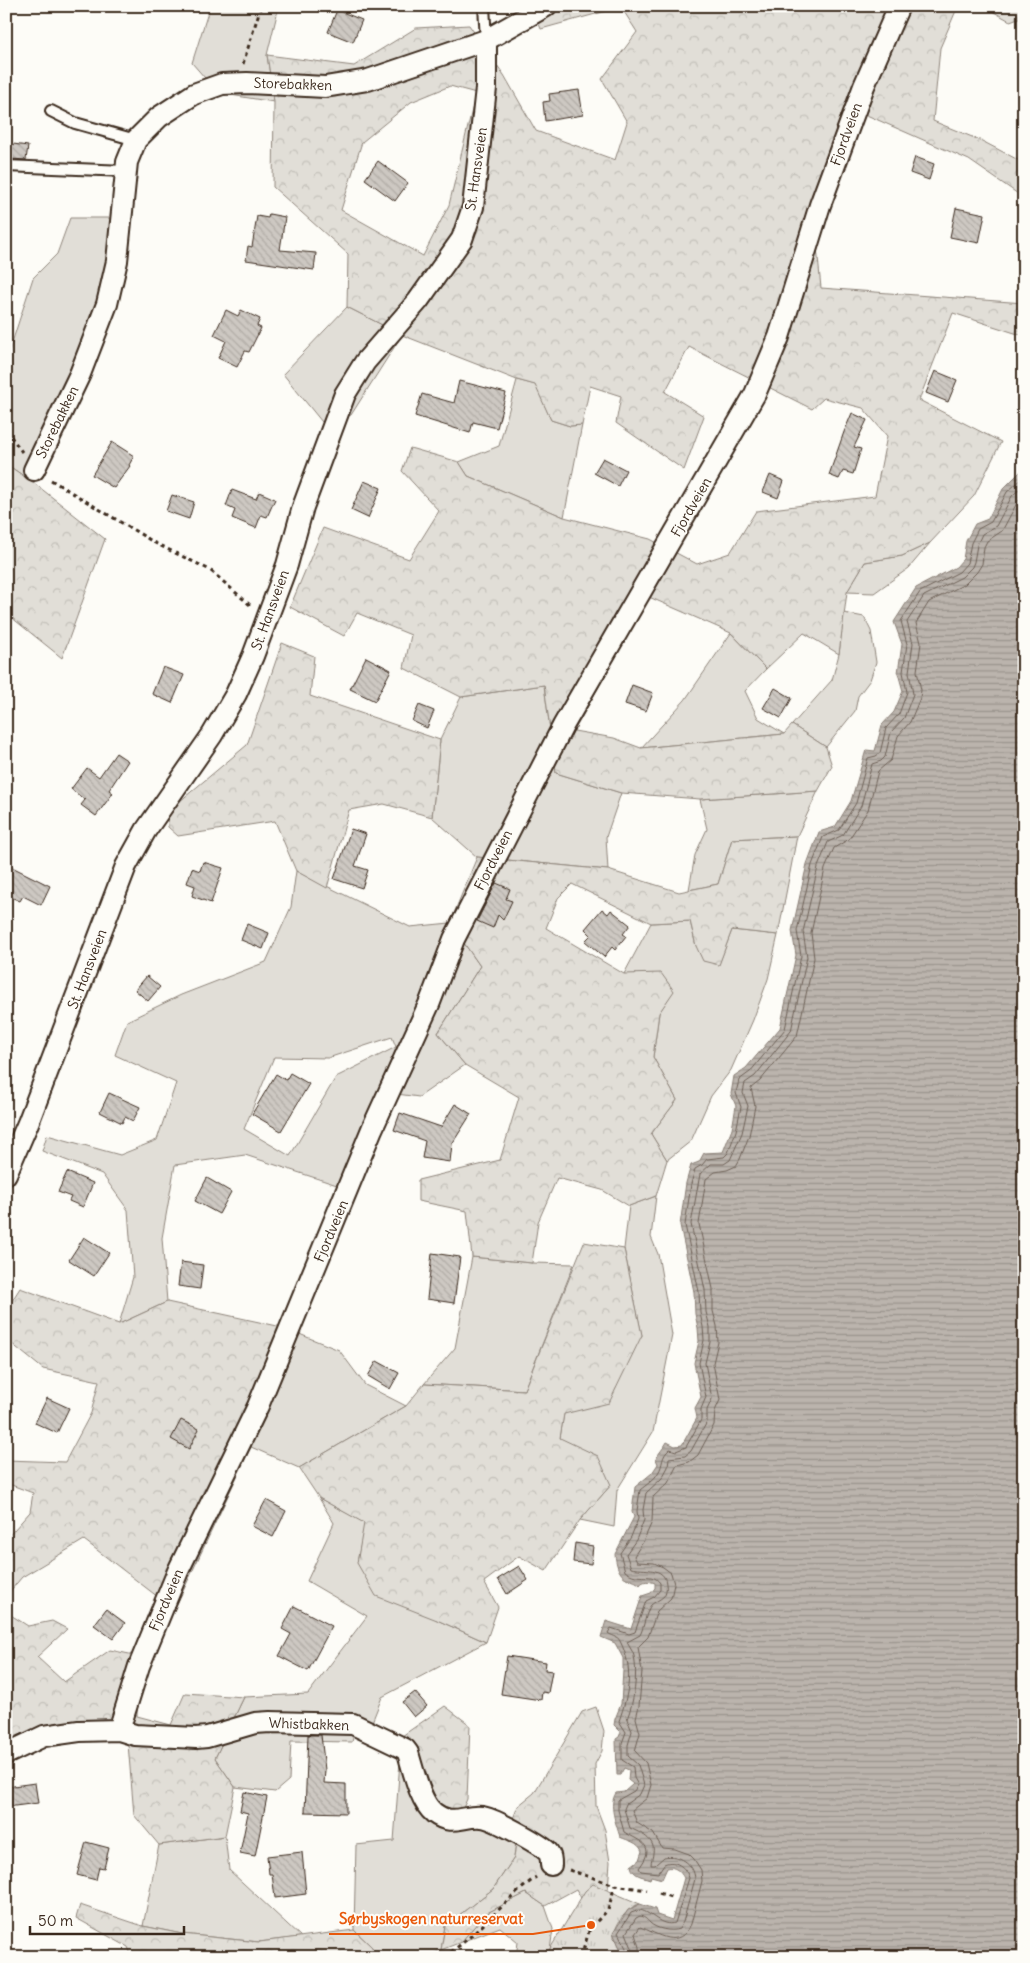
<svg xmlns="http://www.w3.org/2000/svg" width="1030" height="1963" font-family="Delius,sans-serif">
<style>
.grass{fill:#e1ded7;stroke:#8e847a;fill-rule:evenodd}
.forest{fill:url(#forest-crowns);stroke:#8e847a;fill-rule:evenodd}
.park{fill:url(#park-tufts);stroke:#8e847a}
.water{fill:url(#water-rules);stroke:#887d74}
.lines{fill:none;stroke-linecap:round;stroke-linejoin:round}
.shore{stroke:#6e6157;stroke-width:1}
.building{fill:url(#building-back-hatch);stroke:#3b2a1e}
.service-casing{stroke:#3b2a1e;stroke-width:14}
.minor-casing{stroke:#3b2a1e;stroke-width:24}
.path{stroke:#3b2a1e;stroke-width:3;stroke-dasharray:4 4;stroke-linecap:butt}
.service{stroke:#fdfcf7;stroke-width:10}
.minor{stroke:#fdfcf7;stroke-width:20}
.labels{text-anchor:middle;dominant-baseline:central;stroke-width:4;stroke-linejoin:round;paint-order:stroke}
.street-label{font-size:14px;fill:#3b2a1e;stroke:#fdfcf7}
.leader{fill:none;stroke:#e8590c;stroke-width:2}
.callout-dot{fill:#e8590c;stroke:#fdfcf7;stroke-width:2}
.callout-label{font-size:15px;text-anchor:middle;font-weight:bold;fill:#e8590c;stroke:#fdfcf7;stroke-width:4;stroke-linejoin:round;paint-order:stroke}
</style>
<defs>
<pattern id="forest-crowns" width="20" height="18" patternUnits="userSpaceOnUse" patternTransform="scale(1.25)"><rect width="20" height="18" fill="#e1ded7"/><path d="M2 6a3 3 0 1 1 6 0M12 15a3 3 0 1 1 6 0" fill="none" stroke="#c2bfb8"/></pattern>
<pattern id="park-tufts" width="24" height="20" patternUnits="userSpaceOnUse" patternTransform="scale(1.25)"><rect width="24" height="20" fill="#e1ded7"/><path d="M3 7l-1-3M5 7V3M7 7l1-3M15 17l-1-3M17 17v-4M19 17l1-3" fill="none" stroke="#c2bfb8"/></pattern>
<pattern id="water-rules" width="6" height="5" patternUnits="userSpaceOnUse" patternTransform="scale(1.25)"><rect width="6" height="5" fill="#bbb4ad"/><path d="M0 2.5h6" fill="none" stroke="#99938c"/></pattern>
<pattern id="building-back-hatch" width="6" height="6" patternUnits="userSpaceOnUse" patternTransform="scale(1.25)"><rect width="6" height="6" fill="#cdc8c2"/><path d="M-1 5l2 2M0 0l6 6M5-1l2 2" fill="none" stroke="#b1aca6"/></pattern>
</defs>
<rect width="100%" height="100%" fill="#fdfcf7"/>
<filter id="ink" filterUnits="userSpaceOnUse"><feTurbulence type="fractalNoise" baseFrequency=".02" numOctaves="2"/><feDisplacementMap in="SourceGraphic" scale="10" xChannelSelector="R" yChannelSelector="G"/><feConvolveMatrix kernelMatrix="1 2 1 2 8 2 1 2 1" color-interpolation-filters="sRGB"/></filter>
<g filter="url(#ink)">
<!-- grass -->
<path class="grass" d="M210 6H279L267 55 274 102 218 93 192 63Z
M70 218H112L101 303 73 380 33 450 34 483 6 464V361L33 278 57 254Z
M347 307 402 335 351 415 322 422 283 374Z
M517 380 536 385 551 420 570 426 582 425 564 517 468 476 459 462 499 446Z
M930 543 909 568 874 593 847 592 865 562 902 556Z
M844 613 864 617 871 631 876 662 870 680 858 696 855 711 826 747 792 725 832 680 839 654Z
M731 633 766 669 745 691 758 718 784 734 641 748 685 700Z
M544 685 556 773 621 793 606 837 608 870 477 857 432 817 440 740 461 697Z
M818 791 797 836 732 839 718 884 689 890 695 855 707 829 700 799Z
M296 871 410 927 450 923 480 966 438 1033 465 1065 419 1097 382 1092 340 1186 245 1155 175 1165 162 1238 167 1302 119 1324 133 1277 128 1210 102 1174 42 1151 47 1135 120 1155 157 1140 176 1083 115 1055 127 1021 181 995 266 962 291 907ZM392 1037 396 1047 336 1077 290 1156 244 1129 274 1057 328 1058Z
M690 921 696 946 719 964 732 930 778 935 768 979 753 1020 731 1070 711 1096 691 1141 667 1160 651 1134 677 1100 653 1057 659 1013 673 991 624 974 651 923Z
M656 1196 651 1237 658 1254 672 1335 653 1432 617 1490 614 1527 580 1520 611 1485 560 1438 564 1413 642 1336 624 1249 629 1206Z
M472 1257 532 1263 574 1264 524 1390 424 1384 455 1348Z
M282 1327 339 1350 365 1385 406 1406 299 1468 251 1447Z
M319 1498 365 1523 357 1563 437 1620 486 1642 382 1697 372 1722 357 1721 352 1742 291 1741 289 1780 275 1792 235 1787 215 1758 244 1697 308 1694 367 1616 307 1581 334 1523Z
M400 1761 460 1815 516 1842 514 1858 493 1889 445 1926 441 1950 426 1957H373L372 1947 354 1930 356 1845 394 1841Z
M225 1836 229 1870 301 1937 259 1942 182 1934 143 1926 159 1845Z
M526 1893 545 1906 553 1929 549 1957H516L518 1942 500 1927 461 1942 485 1914Z"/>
<!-- forest -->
<path class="forest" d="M532 6H958L940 48 933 121 982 141 1024 163V198L969 160 862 113 817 247 821 288 1024 303V336L953 313 919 400 1001 442 974 496 930 543 902 556 865 562 847 592 839 654 804 633 766 669 731 633 649 597 574 731 614 738 641 748 784 734 792 725 826 747 832 766 818 791 700 799 621 793 556 773 544 685 461 697 404 668 411 635 357 613 344 636 290 607 323 528 409 559 439 511 402 471 410 448 459 462 468 476 564 517 650 539 697 564 730 553 756 511 875 496 887 436 863 408 824 398 812 409 689 347 665 392 704 416 684 470 616 423 621 396 590 386 582 425 570 426 551 420 535 385 517 380 402 335 347 307 348 254 273 187 274 102 267 55 354 66 416 28 469 25 504 75 536 131 615 160 627 122 602 79 637 32 621 7 541 29ZM450 86 476 93 449 205 423 256 341 210 362 142 411 102Z
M983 6H1024V16L1010 21Z
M6 464 34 483 105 539 62 658 6 613Z
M282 643 314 656 310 696 440 740 432 817 384 804 349 810 327 888 296 871 275 821 178 836 168 827 167 812 247 745Z
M797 836 778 935 732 930 719 965 703 961 696 946 690 921 651 923 572 884 558 898 546 928 624 974 661 973 674 991 659 1013 653 1057 677 1100 651 1134 667 1160 656 1196 629 1206 602 1190 557 1178 538 1222 532 1263 472 1257 467 1211 418 1201V1180L500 1160 519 1097 465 1065 438 1033 480 966 450 923 477 857 608 870 679 892 718 884 732 839Z
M584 1242 624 1249 642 1335 609 1403 564 1414 560 1438 598 1456 611 1485 580 1520 546 1571 519 1556 484 1582 498 1607 486 1642 437 1620 376 1596 357 1563 364 1523 319 1498 299 1468 406 1406 424 1384 524 1390Z
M20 1288 119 1324 167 1302 282 1327 251 1447 176 1606 158 1597 84 1540 22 1577 6 1596V1539L30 1512 33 1493 6 1483V1460L65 1462 91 1413 99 1381 43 1369 6 1339V1310Z
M6 1612 28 1626 52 1621 67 1629 37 1657 64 1682 110 1650 139 1656 137 1716 171 1725 185 1693 244 1697 215 1758 235 1787 225 1836 159 1845 134 1815 128 1744 106 1719 37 1729 6 1746Z
M445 1706 470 1725 467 1799 460 1815 441 1810 400 1761 402 1736Z
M596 1707 604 1731 602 1751 595 1764 596 1806 605 1830 610 1862 607 1903 588 1911 576 1889 545 1906 526 1893 485 1914 461 1942 441 1950 445 1926 493 1889 514 1858 516 1842 507 1834 518 1806 534 1793 582 1712Z
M80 1905 143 1926 182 1934 259 1942 354 1930 372 1947 373 1957H132L128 1947 76 1918Z"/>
<!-- park -->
<path class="park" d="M593 1884 640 1904C627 1907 614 1925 614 1938L619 1943 621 1950 619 1955 615 1957H545L585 1891Z"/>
<!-- water -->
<path class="water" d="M1024 468V1957H615L619 1955 621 1950 613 1933 628 1910 640 1904 655 1909 657 1915 672 1920 684 1878C680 1871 675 1866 667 1868L662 1879 651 1876 650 1879C642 1876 633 1876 631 1866L639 1860 642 1851C638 1842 629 1841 620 1837 616 1823 608 1805 616 1793L624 1792 633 1784 628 1780 629 1770 624 1768 620 1775H617L616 1739 619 1737 621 1732 614 1725 615 1719 621 1704 623 1670V1658L615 1643 601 1637 606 1621 631 1629 642 1596 651 1593 655 1588V1583C650 1581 643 1580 640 1585 636 1581 633 1581 628 1579 618 1575 616 1563 615 1554L634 1517 632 1512 635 1487 652 1473 658 1464 656 1459C659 1452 664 1448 667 1442L675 1446 682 1445 697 1418 695 1408 701 1397 694 1363 699 1341 698 1328 695 1314 694 1292 680 1225 686 1183 691 1165 699 1162 704 1153 723 1152 732 1129 736 1106 731 1094 734 1076 746 1068 780 1028 796 955 792 931 807 864 819 832 835 827 851 801 866 750 875 751 882 725 894 712 903 691 898 673 902 644 894 622 916 588 956 567 963 559 966 541 975 524 988 519 1003 489Z"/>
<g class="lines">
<!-- shore -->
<path class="shore" d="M624 1957 626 1948 618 1933 631 1913 640 1910C653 1913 660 1927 675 1923L689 1878C686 1867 675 1859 664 1864L658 1873 641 1871 639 1868C657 1845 641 1842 624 1832L618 1810V1800L634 1791 638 1785 634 1778 633 1767 622 1760V1743L626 1732 619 1721C629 1692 634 1669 620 1641 618 1636 611 1636 608 1633L611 1628 629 1634 635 1632 646 1601 654 1597 660 1590V1583C652 1571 639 1582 625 1571L620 1553 631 1537 638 1519 637 1511 640 1490C646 1485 654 1480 658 1473 664 1464 660 1457 670 1449L676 1451 686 1447 701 1420V1409L706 1397 699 1363 704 1340 703 1327 700 1313 699 1292 685 1225 691 1184 695 1169 702 1165 707 1159 724 1157 728 1153 736 1131 741 1107 736 1093 739 1080 750 1072 785 1029 801 956 797 931 812 865 823 837 839 830 856 803 868 758 876 756 880 753 886 728 899 714 907 692 903 672 907 644 901 621 920 592 959 572 967 563 971 543 978 529 991 522 1007 492 1024 477
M630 1957 632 1948 626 1933 636 1918 640 1916C646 1918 646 1919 650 1923 656 1929 671 1932 679 1929L683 1922 695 1879C694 1863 679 1854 664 1857L655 1865H651C651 1860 653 1857 653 1853 656 1839 640 1833 630 1828L624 1809 626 1804 640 1794 644 1785 638 1765 628 1756V1745L632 1731 627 1719C634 1701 638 1676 634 1656 633 1651 629 1647 627 1642L640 1635C644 1628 646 1611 651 1605 654 1602 660 1600 664 1596 666 1592 667 1589 666 1584 665 1566 643 1571 631 1568L626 1554 636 1540 644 1520 643 1510 646 1493 662 1478 668 1467 669 1458 685 1456 691 1451 707 1422V1410L712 1399 705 1363 710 1342V1327L706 1312 705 1290 691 1224 700 1174 711 1164H724L730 1160 742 1133 748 1106 743 1093 745 1083 755 1076 791 1031 807 957 803 932 818 867 828 842 843 835 861 806 872 764 881 761 885 757 891 732 904 718 913 694 909 672 913 643 907 622 924 596 962 577 972 567 974 562 977 545 982 534 996 526 1012 496 1024 485
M639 1957V1947L635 1934 640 1927C657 1933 679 1951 691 1924L702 1881 701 1870 694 1859 689 1854 675 1849 662 1848 653 1833 637 1823 632 1810 647 1798 651 1785 646 1763 635 1751 640 1733 636 1718 639 1706 642 1671 638 1647 648 1637 657 1611 671 1598 674 1584 671 1573 663 1567 654 1563 637 1562 634 1556 643 1542 652 1522 653 1497 668 1483 677 1465 689 1462 698 1455 714 1425 715 1411 720 1400 713 1363 718 1342 717 1326 713 1311V1289L699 1224 706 1179 715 1172 727 1170 736 1166 740 1159 749 1136 755 1106 751 1088 760 1081 797 1036 814 958 811 933 825 869 834 848 849 839 868 810 878 771 891 760 898 736 910 722 920 698 921 690 917 671 921 643 916 623 929 602 965 584 977 572 982 564 984 547 987 541 1002 531 1018 501 1024 495"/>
</g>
<!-- building -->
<path class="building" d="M337 10 362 20 353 42 328 32Z
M579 90 583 115 545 121 543 102 550 101 549 94Z
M13 144 28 146 26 160 11 159Z
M915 157 934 164 929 180 910 173Z
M378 161 408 183 395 201 365 179Z
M956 208 985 214 979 243 950 237Z
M269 214 285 217 280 250 316 253 314 270 246 260 248 246 252 247 257 216 268 218Z
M226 310 238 316 241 310 260 319 257 326 261 328 249 352 245 351 237 367 218 358 226 341 214 335Z
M935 371 957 380 948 402 926 393Z
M459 381 506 393 497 428 473 422 470 433 415 416 422 394 454 403Z
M852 413 867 420 854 447 861 449 853 474 843 471 839 479 829 475 844 432Z
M112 442 134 456 129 465 130 466 114 488 92 475Z
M603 458 626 470 618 486 594 473Z
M770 475 784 481 778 498 763 492Z
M364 481 381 488 368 518 351 510Z
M232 490 256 499 259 492 275 499 267 517 261 515 256 528 232 518 235 510 226 506Z
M172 495 194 502 189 519 166 511Z
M366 657 391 670 375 701 350 689Z
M163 667 184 675 172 703 152 694Z
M632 685 653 693 646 711 625 704Z
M775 688 792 698 781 718 763 708Z
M419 705 434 711 427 728 412 721Z
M116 753 128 761 109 790 113 793 96 816 81 805 85 800 71 789 87 768 99 777Z
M351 829 366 834 355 866 368 870 362 888 334 879Z
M203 862 223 868 211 903 192 896 195 886 187 883 192 868 200 871Z
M6 864 50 886 41 905 23 896 20 901 6 895Z
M496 883 510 889 506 899 512 901 503 920 498 915 493 928 477 921Z
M602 909 608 914 611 910 630 925 623 934 626 936 615 950 612 947 604 957 585 941 591 935 585 929Z
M247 924 269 933 263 949 241 940Z
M147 976 160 987 148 1001 135 990Z
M290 1073 309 1084 281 1131 252 1114 276 1074 286 1080Z
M109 1093 140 1107 133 1121 125 1117 122 1123 100 1112Z
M455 1104 471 1114 452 1144 450 1162 422 1158 425 1141 394 1130 400 1113 441 1127Z
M67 1172 93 1183 83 1207 69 1201 71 1197 58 1192Z
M207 1178 231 1192 219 1214 195 1201Z
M84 1237 109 1253 94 1276 69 1260Z
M432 1253 460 1257 454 1303 427 1299Z
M181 1262 203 1265 200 1289 178 1286Z
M377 1361 399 1373 390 1389 368 1376Z
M47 1398 69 1408 57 1433 35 1423Z
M181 1420 199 1429 189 1449 171 1439Z
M266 1500 286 1511 273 1537 252 1526Z
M575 1543 593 1546 591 1564 573 1562Z
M519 1566 528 1580 507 1594 498 1579Z
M294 1606 332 1626 308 1671 279 1656 291 1634 282 1629Z
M106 1609 125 1623 113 1639 94 1625Z
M507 1656 546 1662 545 1670 552 1671 548 1693 542 1692 541 1700 501 1694Z
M415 1692 427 1706 414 1717 402 1702Z
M308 1735H321L325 1770 324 1783 346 1784V1813L305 1812Z
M35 1783 38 1803 7 1807 6 1787Z
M244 1792 267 1797 255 1856 240 1853 248 1813 240 1811Z
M86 1842 109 1848 104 1868 99 1867 96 1880 77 1875Z
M302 1852 306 1894 275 1898 272 1874H269L267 1856Z"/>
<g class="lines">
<!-- service casing -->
<g class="service-casing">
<path id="service" d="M484 6 486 40
M51 111 75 123 136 140
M6 166 125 171"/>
</g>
<!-- minor casing -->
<g class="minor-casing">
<path id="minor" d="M34 470 80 374 107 304 117 261 127 162 136 140 159 117 194 94 222 84 247 83 325 87 368 80 486 40 546 6
M6 1174 28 1123 126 866 146 830 212 735 236 694 253 656 287 565 303 507 345 394 365 362 418 301 462 239 473 207 486 88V40
M119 1730 139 1666 178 1571 258 1406 372 1129 430 1002 454 939 563 726 755 394 779 337 820 205 864 86 899 6
M6 1754 44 1736 79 1731 119 1730 135 1735 196 1738 207 1737 255 1723 270 1722 353 1724 405 1749 408 1753C413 1769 420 1802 434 1813 452 1827 463 1815 482 1817 493 1818 538 1843 547 1851 551 1855 551 1860 551 1865"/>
</g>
<!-- path -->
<path class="path" d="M243 64 261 6
M6 430 22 452
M51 480 155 543 210 570 250 605
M569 1870 615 1885 647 1890
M659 1893 671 1897
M444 1957C478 1934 503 1902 536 1877
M581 1957 590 1928 608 1910 615 1885"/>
<!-- service -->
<use href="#service" class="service"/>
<!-- minor -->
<use href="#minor" class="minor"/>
</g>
</g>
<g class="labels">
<!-- street labels -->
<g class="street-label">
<text transform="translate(293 84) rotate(2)">Storebakken</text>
<text transform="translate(846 134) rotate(-70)">Fjordveien</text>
<text transform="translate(476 169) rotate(-82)">St. Hansveien</text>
<text transform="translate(57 422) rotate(-64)">Storebakken</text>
<text transform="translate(691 507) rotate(-60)">Fjordveien</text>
<text transform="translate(270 610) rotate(-70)">St. Hansveien</text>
<text transform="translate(493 860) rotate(-63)">Fjordveien</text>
<text transform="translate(87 969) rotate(-69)">St. Hansveien</text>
<text transform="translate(331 1231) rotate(-67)">Fjordveien</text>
<text transform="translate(166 1600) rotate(-67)">Fjordveien</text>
<text transform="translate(309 1724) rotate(2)">Whistbakken</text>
</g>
</g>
<!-- callouts -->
<path class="leader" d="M591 1925L533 1934H329"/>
<circle class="callout-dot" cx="591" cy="1925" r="5"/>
<g class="callout-label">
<text x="431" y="1924">Sørbyskogen naturreservat</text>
</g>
<!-- margin -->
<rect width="1030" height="1963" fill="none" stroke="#fdfcf7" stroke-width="25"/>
<rect x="12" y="12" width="1005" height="1938" fill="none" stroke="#3b2a1e" stroke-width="2" filter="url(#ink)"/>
<!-- scale -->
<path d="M30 1926v8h154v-8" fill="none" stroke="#3b2a1e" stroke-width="2.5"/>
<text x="38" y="1926" font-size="15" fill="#3b2a1e" stroke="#fdfcf7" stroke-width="4" paint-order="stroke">50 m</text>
</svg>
